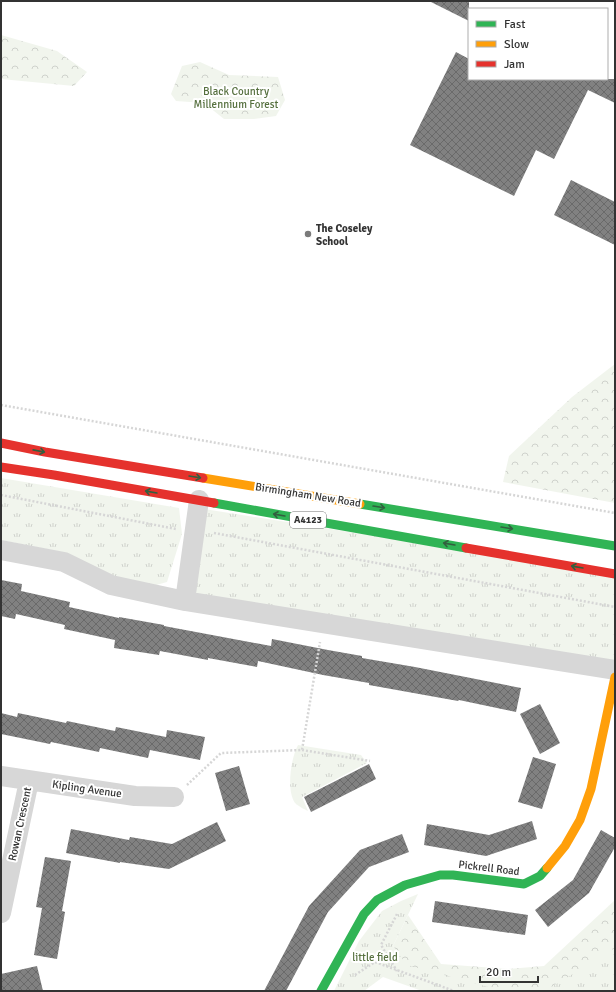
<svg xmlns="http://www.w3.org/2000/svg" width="616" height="992" font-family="Signika,sans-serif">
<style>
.forest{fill:url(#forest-crowns)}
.park{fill:url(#park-tufts)}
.building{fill:url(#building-cross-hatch)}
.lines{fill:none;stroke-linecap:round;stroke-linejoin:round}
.path{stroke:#d6d6d6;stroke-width:2.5;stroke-dasharray:2 2;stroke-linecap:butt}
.street{stroke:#d7d7d7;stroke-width:20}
.fast{stroke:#30b455;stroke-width:9}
.slow{stroke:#ff9f0a;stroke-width:9}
.jam{stroke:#e5322d;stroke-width:9}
.oneway{stroke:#32603f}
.poi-dot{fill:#7a7a7a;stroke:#fff;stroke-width:1.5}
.labels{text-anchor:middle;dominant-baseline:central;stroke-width:4;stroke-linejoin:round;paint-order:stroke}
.shield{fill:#fff;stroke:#707070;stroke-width:1}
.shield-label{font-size:10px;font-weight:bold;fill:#333}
.park-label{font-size:11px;fill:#56703f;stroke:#fff}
.poi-label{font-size:11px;font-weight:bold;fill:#333;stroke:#fff;text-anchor:start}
.street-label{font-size:11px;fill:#333;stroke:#fff}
</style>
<defs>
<pattern id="forest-crowns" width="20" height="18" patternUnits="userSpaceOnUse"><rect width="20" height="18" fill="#f1f5ed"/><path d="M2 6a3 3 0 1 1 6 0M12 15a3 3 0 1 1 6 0" fill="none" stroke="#cfd2cc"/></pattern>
<pattern id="park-tufts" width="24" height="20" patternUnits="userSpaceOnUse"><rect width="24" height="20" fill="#f1f5ed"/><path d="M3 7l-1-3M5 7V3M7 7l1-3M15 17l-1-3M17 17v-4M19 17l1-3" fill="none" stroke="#cfd2cc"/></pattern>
<pattern id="building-cross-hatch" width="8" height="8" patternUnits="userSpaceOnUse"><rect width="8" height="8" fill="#818181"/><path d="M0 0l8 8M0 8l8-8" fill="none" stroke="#6a6a6a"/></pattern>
</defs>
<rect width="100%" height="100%" fill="#fff"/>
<!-- forest -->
<path class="forest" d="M1 35 57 51 87 72 74 86 1 79Z
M200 62 229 75 278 77 285 100 276 116 254 119H224L204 103 176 101 171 94 182 66Z
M615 364V503L503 482 509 456 572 397Z
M615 900V961L561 991H473L406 970 393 946 408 915 441 964 508 969 544 966Z"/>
<!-- park -->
<path class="park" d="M1 478 179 508 182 534 167 582 149 587 111 581 51 550 1 540Z
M198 508 615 574V670L185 601Z
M298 745 361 755 367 763 302 797 308 811C304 809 298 806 295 803 286 790 291 758 298 745Z
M418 894 393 946 407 965 503 991H422L383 977 364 991H334L359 941 382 911 401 901Z
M615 948V991H545Z"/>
<!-- building -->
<path class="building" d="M429 1H469V21Z
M456 52 469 59V79H615V103L588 90 554 159 536 150 514 196 410 145Z
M571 180 615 202V245L554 215Z
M1 580 22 584 21 591 70 602 69 607 119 618V617L164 625V626L271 646 272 639 328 650 362 656V658L415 667 521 688 516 712 459 700 458 701 369 685V683L323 675 258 661 257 667 208 658V660L160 651 159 655 114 648 115 640 64 629 65 625 16 614 15 619 1 616Z
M540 704 560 743 540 754 520 714Z
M1 713 17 717 18 713 66 723 67 721 115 731 116 727 166 737 167 730 205 737 200 760 150 750 148 758 100 748 99 752 51 742 50 744 1 734Z
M533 757 556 764 542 809 518 802Z
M369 764 376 779 311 812 304 797Z
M239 766 250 804 226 811 215 773Z
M532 821 537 839 486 856 424 845 427 824 489 835Z
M217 822 226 841 169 869 120 862V863L66 853 71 829 129 840 130 837 172 844Z
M601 830 615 838V847L589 893 548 927 535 910 573 880Z
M402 834 409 852 369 867 328 912 286 991H264L309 906 360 850Z
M45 857 71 861 62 911 65 912 57 959 34 955 42 908 36 907Z
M435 901 528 915 525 935 432 922Z
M37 966 43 991H1V974Z"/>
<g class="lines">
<!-- path -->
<path class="path" d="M1 405 615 513
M1 495 176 529
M214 533 615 607
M302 750 370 761
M187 785 221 753 302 750 320 642
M397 914 381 945 397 971
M355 975 375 962 454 991"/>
<!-- street -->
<path class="street" d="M1 550 64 562 111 585 185 601 199 500
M185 601 615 670
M1 776 135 796 174 797
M1 913 29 781"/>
<!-- fast -->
<path class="fast" d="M214 503 466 548
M360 504 615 546
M321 991 364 914 377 900 405 885 440 875H453L524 884 540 876 547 868"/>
<!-- slow -->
<path class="slow" d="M203 478 360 504
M547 868 565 846 580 820 591 789 615 677"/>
<!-- jam -->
<path class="jam" d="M1 443 45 452 203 478
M1 467 54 475 214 503
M466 548 615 574"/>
</g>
<!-- one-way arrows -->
<defs><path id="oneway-shaft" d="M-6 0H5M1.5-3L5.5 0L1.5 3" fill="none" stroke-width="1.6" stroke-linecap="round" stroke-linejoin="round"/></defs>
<g class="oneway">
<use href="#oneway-shaft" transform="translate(39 451) rotate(11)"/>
<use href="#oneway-shaft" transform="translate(195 477) rotate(9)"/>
<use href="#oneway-shaft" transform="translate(151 492) rotate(-170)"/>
<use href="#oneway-shaft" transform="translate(379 507) rotate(9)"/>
<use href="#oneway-shaft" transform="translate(279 515) rotate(-170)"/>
<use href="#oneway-shaft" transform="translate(507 528) rotate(9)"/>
<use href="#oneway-shaft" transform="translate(449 544) rotate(-170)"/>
<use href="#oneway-shaft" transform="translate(577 567) rotate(-170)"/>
</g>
<!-- markers -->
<circle class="poi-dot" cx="308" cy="234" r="4"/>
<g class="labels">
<!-- shield labels -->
<rect class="shield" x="290" y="512" width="36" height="16" rx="3"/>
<g class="shield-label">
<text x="308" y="520">A4123</text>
</g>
<!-- park labels -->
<g class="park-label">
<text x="236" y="91">Black Country<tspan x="236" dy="13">Millennium Forest</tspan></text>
<text x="375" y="957">little field</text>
</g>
<!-- poi labels -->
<g class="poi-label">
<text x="316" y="228">The Coseley<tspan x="316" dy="13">School</tspan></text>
</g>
<!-- street labels -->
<g class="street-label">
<text transform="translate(308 495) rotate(9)">Birmingham New Road</text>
<text transform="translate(87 789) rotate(8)">Kipling Avenue</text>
<text transform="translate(20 824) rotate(-78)">Rowan Crescent</text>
<text transform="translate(489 868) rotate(7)">Pickrell Road</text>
</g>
</g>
<!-- border -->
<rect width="616" height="992" fill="none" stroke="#333333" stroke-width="4"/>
<!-- legend -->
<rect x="468" y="8" width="140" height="72" fill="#ffffff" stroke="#adadad"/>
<rect x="476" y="21" width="20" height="6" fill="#30b455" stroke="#adadad"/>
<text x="504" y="28" font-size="12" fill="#333333">Fast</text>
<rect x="476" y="41" width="20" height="6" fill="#ff9f0a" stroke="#adadad"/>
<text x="504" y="48" font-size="12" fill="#333333">Slow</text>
<rect x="476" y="61" width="20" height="6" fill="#e5322d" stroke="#adadad"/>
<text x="504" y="68" font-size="12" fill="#333333">Jam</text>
<!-- scale -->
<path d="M480 976v6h58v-6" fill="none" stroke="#333333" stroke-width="2"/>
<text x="486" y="976" font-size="12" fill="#333333" stroke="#ffffff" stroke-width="3" paint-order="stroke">20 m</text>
</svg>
